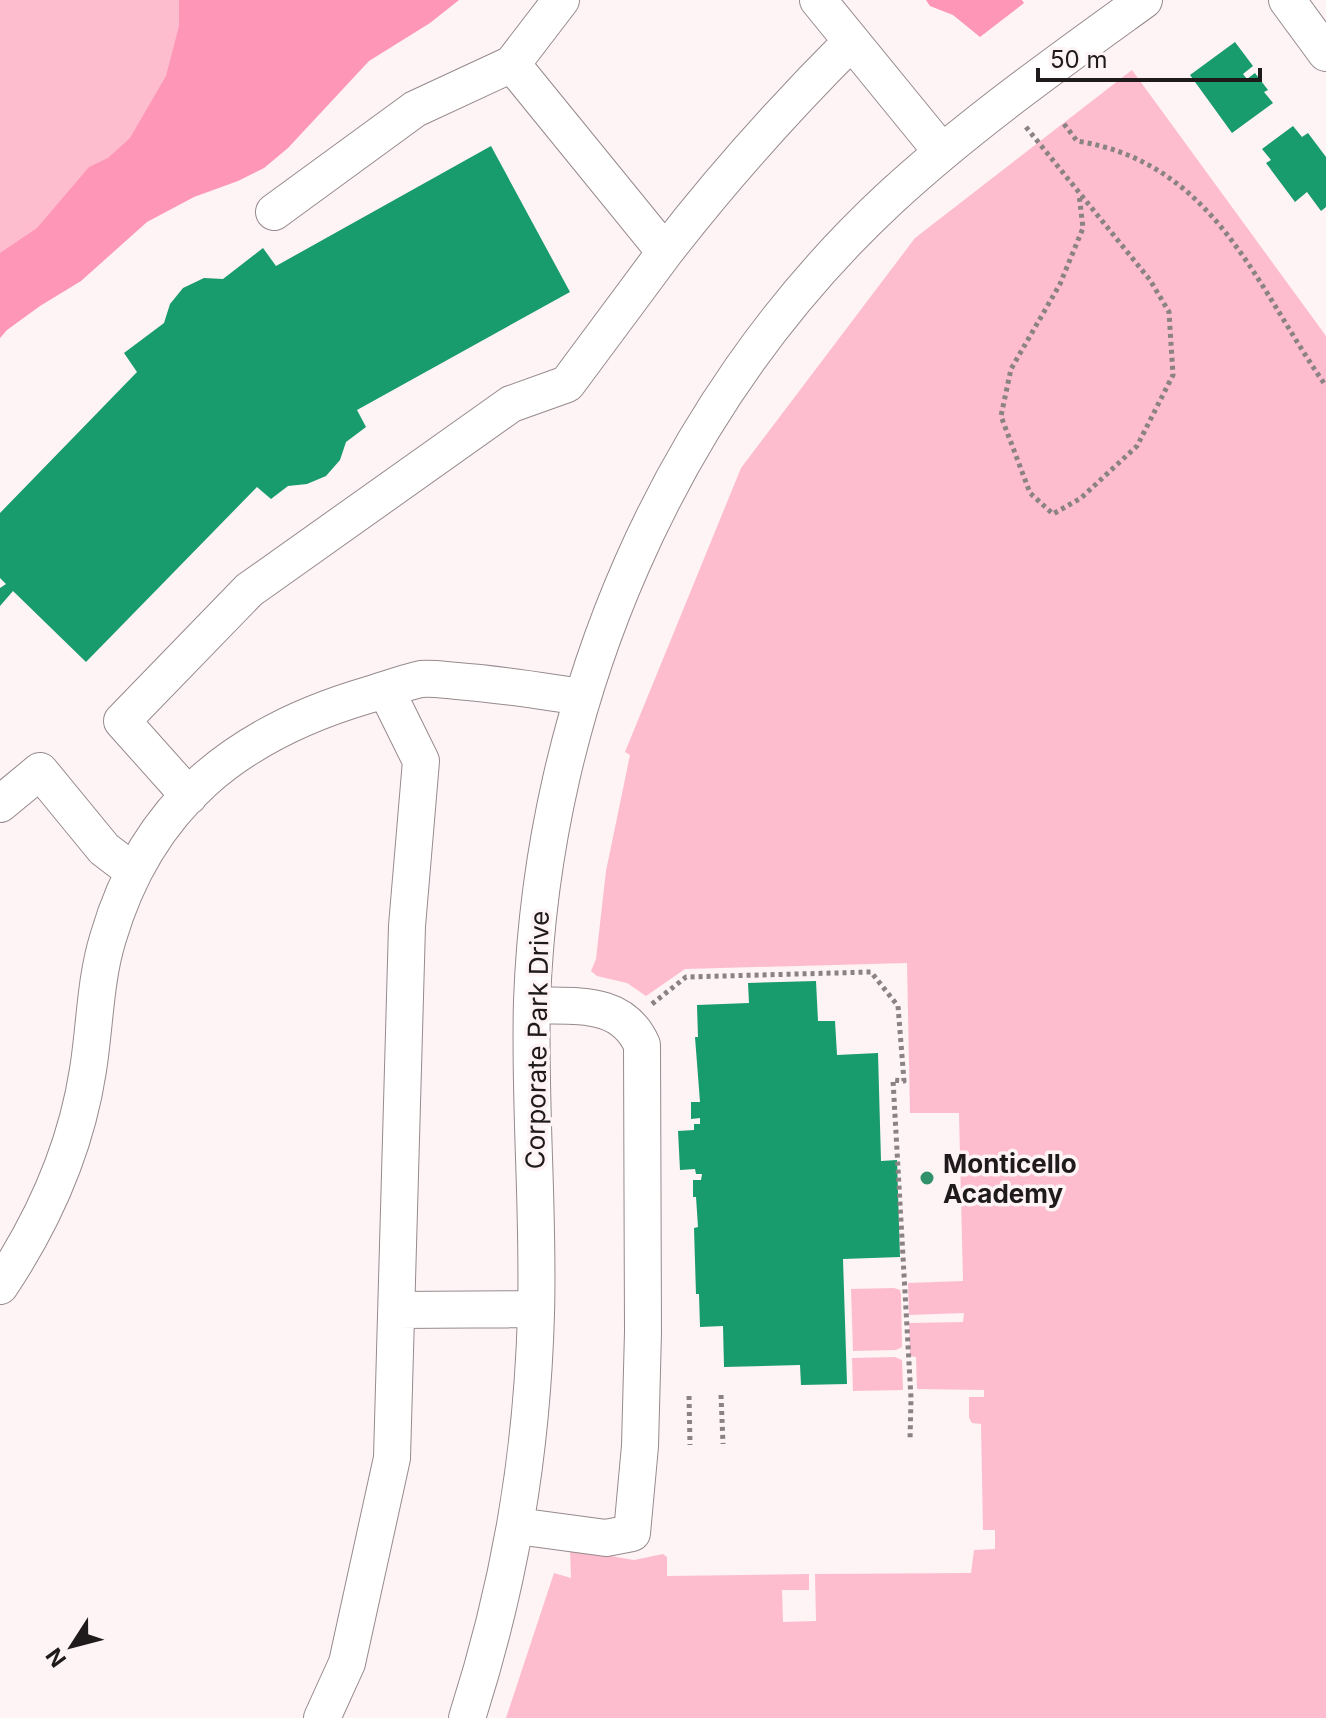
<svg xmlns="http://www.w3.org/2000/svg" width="1326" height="1718" font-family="Inter,sans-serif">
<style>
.green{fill:#fdbdcf}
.water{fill:#fd96b7}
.building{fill:#189b6d}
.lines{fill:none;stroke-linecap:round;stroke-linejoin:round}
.minor-casing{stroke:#968a8d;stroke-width:38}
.path{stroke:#8a8284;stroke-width:5;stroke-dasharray:4 4;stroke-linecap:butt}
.minor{stroke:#fff;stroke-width:36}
.poi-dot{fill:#31916a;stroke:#fef3f5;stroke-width:3}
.labels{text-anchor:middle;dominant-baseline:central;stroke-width:7;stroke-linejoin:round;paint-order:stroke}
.street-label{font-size:26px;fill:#1f1a1c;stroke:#fef3f5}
.poi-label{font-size:26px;font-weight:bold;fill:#1f1a1c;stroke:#fef3f5;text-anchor:start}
</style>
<rect width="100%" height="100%" fill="#fef3f5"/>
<!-- green -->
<path class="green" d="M0 0H352L0 274Z
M1132 70 1326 336V1718H506L554 1573 571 1578 570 1549 634 1560 663 1554 667 1557V1576L809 1574V1590H782L783 1622 816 1621 815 1574 971 1573 974 1550 995 1549V1530H983L981 1424 972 1423 969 1418V1397H984V1390L917 1389 916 1357 910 1356 909 1323 963 1322 964 1313 909 1315 908 1283 963 1281 959 1113H910L907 963 685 969 646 996 627 983 597 976 591 971 596 959 606 871 630 755 625 752 741 468 915 238Z
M894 1288 900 1290 901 1295 902 1347 896 1350 853 1351 851 1289Z
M895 1357 902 1360 903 1390 853 1391 852 1358Z"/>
<!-- water -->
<path class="water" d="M179 0H459L430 23 369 61 288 148 264 168 238 181 194 197 147 222 81 281 40 306 7 330 0 338V253L37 228 89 167 108 158 130 138 166 76 179 26Z
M926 0H1022L1024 3 980 37 953 15 930 6Z"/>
<!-- building -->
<path class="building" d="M1235 42 1253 66 1243 74 1247 79 1255 73 1268 90 1264 92 1273 103 1232 133 1190 75Z
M1293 126 1302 137 1308 133 1326 157V207L1321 211 1307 192 1295 202 1266 163 1271 160 1262 149Z
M491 146 570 292 357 410 366 427 346 442 340 460 326 476 307 484 288 486 271 499 257 487 86 662 13 591 0 606V588L6 584 0 578V513L137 372 124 353 164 323 170 304 183 288 204 278 223 279 263 248 276 266Z
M816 981 818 1021H835L837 1055 878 1053 881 1161 897 1160 900 1257 843 1259 847 1384 801 1385 800 1365 724 1367 723 1326 700 1327 699 1294H696L694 1228 698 1227 696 1197H693V1180H701L702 1174H696L695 1169 680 1170 678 1131 694 1130V1124H700V1118L691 1119V1102H700L695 1037H698L697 1005 749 1003 748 983Z"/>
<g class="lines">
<!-- minor casing -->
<g class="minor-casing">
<path id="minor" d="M818 0 942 152
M1287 0 1326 53
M274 212 415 109 512 64
M665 252C723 177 785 108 851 42
M189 796 122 721 249 590 511 404 567 384 665 252 512 64 561 0
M0 804 40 771 104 849 134 872
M0 1286C44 1220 76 1148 88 1070 95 1026 95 980 108 938 147 804 238 733 368 695 385 690 403 683 421 679 432 678 445 680 457 681 499 684 540 691 582 697
M397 1310 536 1309
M517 1526 606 1538 632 1533 640 1446 643 1332 642 1045C622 999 575 1007 532 1005
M322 1718 347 1663 392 1458 407 926 421 761 386 690
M467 1718C510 1584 532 1455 536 1314 539 1210 529 1105 532 1001 543 701 668 405 889 199 968 126 1057 63 1144 0"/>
</g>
<!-- path -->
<path class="path" d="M1064 124 1077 141C1215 163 1255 285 1326 386
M1026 127 1150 280 1169 312 1173 375 1137 446 1081 498 1053 514 1030 493 1001 416 1011 369 1060 284 1083 228 1079 194
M652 1004 686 977 871 972 898 1006 904 1081 893 1080 911 1398 910 1440
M721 1395 723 1444
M689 1396 690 1445"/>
<!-- minor -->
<use href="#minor" class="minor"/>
</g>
<!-- markers -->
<circle class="poi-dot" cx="927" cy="1178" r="8"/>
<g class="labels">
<!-- street labels -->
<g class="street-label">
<text transform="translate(537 1040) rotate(-89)">Corporate Park Drive</text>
</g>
<!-- poi labels -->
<g class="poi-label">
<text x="943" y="1163">Monticello<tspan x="943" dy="30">Academy</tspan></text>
</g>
</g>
<!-- north arrow -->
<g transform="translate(72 1646) rotate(234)" stroke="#fef3f5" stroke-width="6" paint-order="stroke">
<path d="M0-6L14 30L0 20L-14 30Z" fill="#1f1a1c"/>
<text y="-12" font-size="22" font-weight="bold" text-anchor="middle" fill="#1f1a1c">N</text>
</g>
<!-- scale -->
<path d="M1038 68v12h222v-12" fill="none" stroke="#1f1a1c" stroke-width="4"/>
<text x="1050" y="68" font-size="24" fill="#1f1a1c" stroke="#fef3f5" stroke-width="6" paint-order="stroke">50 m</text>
</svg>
